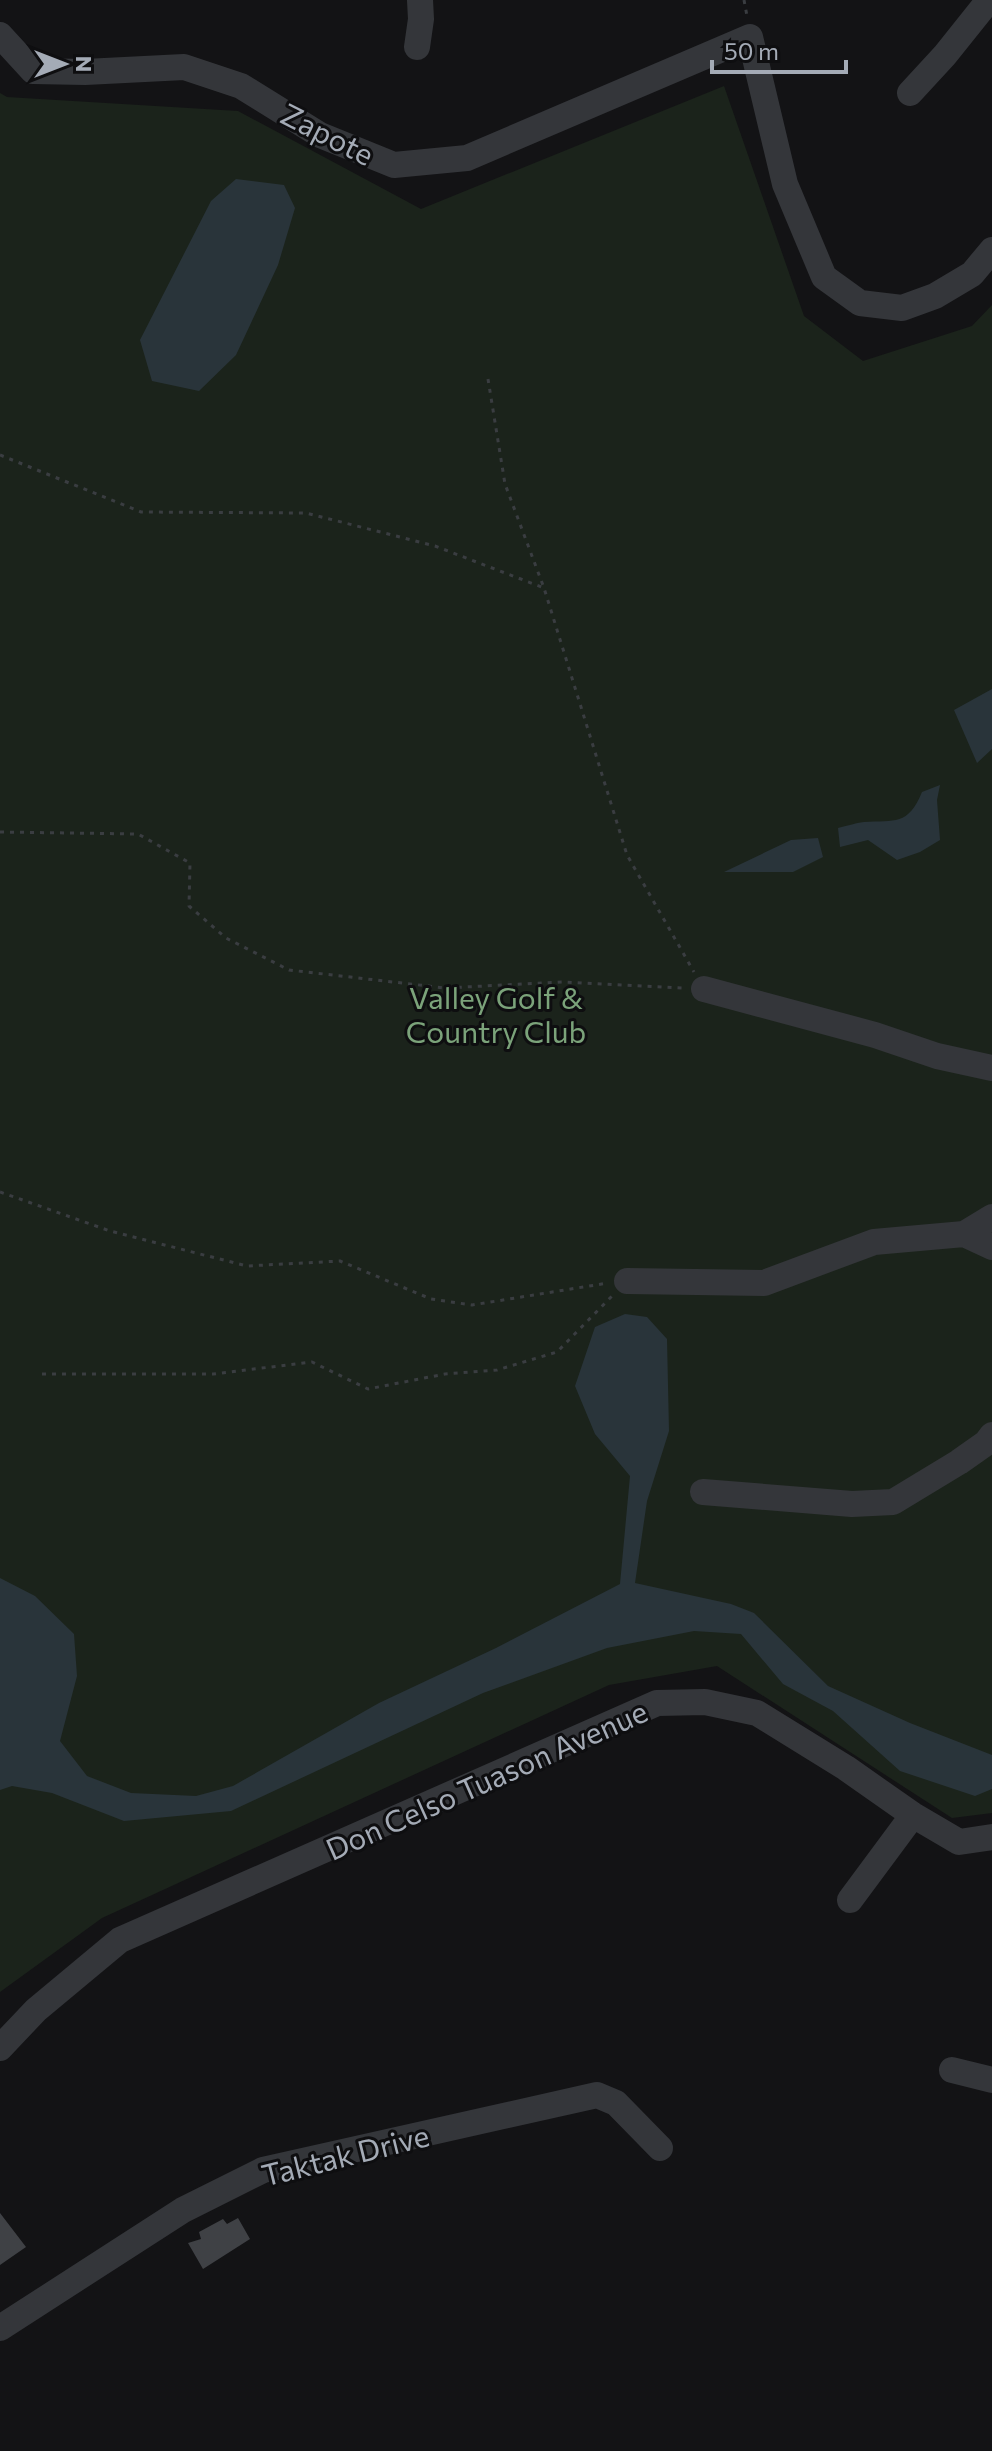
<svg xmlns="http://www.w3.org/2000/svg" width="992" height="2451" font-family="Commissioner,sans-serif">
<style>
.green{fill:#1b231b}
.water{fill:#29343a}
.building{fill:#3f4145}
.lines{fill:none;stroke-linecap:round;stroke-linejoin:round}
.path{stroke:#3a3d41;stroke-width:3;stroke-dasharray:4 6;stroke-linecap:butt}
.minor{stroke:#34363a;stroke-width:26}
.labels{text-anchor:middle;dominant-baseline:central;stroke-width:6;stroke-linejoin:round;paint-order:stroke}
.street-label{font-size:30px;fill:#a4abb6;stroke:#0e0e10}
.park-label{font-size:30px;fill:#7ba37a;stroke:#0e0e10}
</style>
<rect width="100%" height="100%" fill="#131315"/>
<!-- green -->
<path class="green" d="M724 86 804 316 863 361 972 326 992 305V1813L952 1818 717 1666 609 1685 102 1918 0 1992V93L7 97 238 111 421 209Z"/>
<!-- water -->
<path class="water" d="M236 179 284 185 295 208 278 265 236 355 199 391 152 381 140 340 211 201Z
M992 689V749L977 763 954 710Z
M940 785 937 800 940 840 920 852 897 860 868 840 840 847 838 828C847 826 855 823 864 822 895 820 908 826 922 792Z
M818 838 823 857 793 872H724L791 840Z
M625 1314 647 1317 667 1339 669 1431 647 1501 635 1583 731 1604 754 1613 828 1686 910 1723 992 1755V1789L975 1796 900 1771 833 1711 783 1684 741 1634 694 1631 607 1648 483 1693 231 1811 124 1821 52 1793 12 1786 0 1790V1578L35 1596 74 1634 77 1676 60 1741 87 1776 131 1793 196 1796 233 1786 379 1703 496 1648 620 1584 630 1476 595 1434 575 1386 595 1327Z"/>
<!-- building -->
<path class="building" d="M0 2213 26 2247 0 2265Z
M238 2218 250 2239 203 2269 188 2243 201 2239 199 2232 223 2219 227 2224Z"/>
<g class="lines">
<!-- path -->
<path class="path" d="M744 0 747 16
M488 379 505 484 544 588 627 855 694 972
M0 455 141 512 306 513 435 546 544 588
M0 832 138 834 190 863 189 906 226 938 289 970 445 988 563 982 684 988
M0 1192 110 1231 247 1266 340 1261 431 1299 472 1305 608 1283
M42 1374H213L312 1362 368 1389 445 1374 497 1370 557 1352 613 1295"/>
<!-- minor -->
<path class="minor" d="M0 35 33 71 85 72 184 67 241 86 320 135 394 165 467 158 750 37 785 184 824 277 860 303 902 308 935 296 972 274 992 250
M417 47 421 19 420 0
M910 93 945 55 989 0
M704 989 875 1035 937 1056 992 1068
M964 1234 992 1247
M627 1281 764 1283 874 1242 964 1234 992 1217
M703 1492 852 1504 893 1502 959 1462 986 1443 992 1435
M850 1900 913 1815
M0 2048 36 2010 120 1940 657 1703 705 1702 757 1713 846 1768 913 1815 959 1842 992 1837
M952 2070 992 2080
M0 2328 183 2210 263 2170 597 2095 616 2103 660 2148"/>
</g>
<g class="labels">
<!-- street labels -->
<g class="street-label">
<text transform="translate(328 133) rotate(27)">Zapote</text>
<text transform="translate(486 1779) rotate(-24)">Don Celso Tuason Avenue</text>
<text transform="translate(345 2154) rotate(-14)">Taktak Drive</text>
</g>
<!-- park labels -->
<g class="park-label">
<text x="496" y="996">Valley Golf &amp;<tspan x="496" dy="34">Country Club</tspan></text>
</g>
</g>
<!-- north arrow -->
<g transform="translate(64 64) rotate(90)" stroke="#0e0e10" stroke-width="6" paint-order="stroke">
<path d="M0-6L14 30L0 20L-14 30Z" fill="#a4abb6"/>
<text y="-12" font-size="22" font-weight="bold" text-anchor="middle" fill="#a4abb6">N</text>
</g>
<!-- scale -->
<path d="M712 60v12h134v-12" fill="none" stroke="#a4abb6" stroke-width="4"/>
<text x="724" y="60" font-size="24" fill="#a4abb6" stroke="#0e0e10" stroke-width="6" paint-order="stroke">50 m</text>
</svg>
